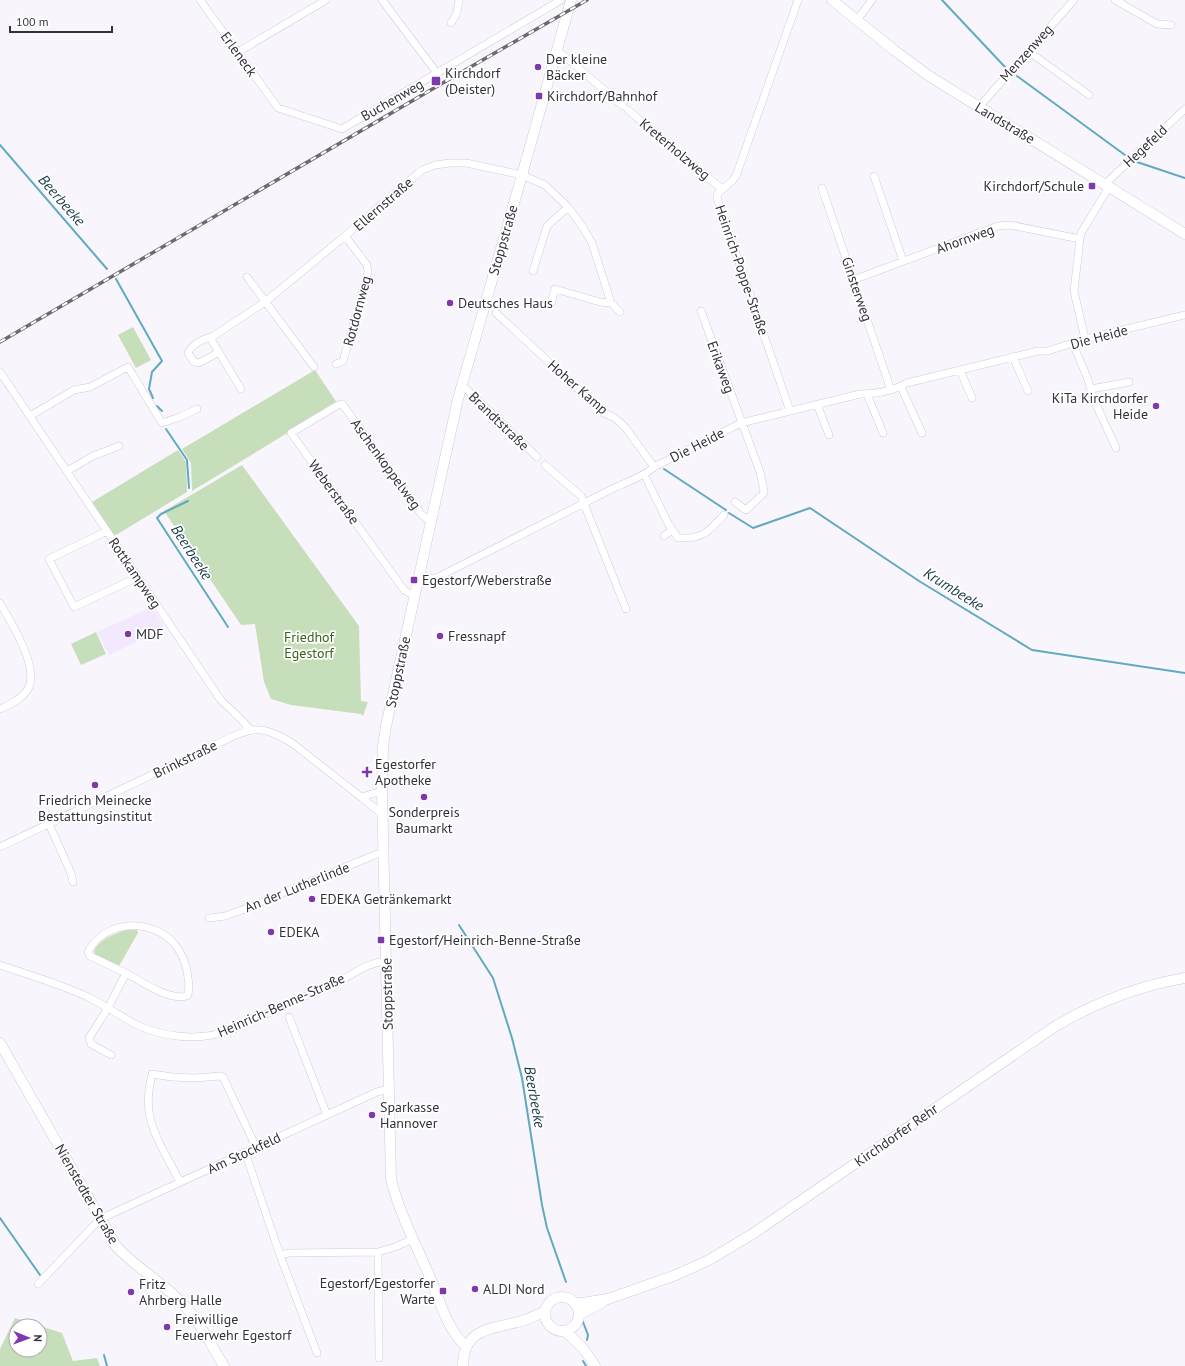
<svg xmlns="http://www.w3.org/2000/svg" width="1185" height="1366" font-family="'PT Sans',sans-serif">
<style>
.industrial{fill:#f3e9fe}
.green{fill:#c7debb;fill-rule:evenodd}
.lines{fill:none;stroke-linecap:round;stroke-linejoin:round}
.stream{stroke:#60aac1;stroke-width:2}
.street-casing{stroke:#d1c8e0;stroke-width:8}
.secondary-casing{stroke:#d1c8e0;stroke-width:11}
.street{stroke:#fff;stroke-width:7}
.secondary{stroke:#fff;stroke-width:10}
.rail-casing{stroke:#6d6972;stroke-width:3.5}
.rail{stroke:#fff;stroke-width:2;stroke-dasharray:6;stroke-linecap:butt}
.poi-dot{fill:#7f39ac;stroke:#fff;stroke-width:1.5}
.labels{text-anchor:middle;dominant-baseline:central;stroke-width:3.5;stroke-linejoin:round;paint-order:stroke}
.street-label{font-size:14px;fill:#35313b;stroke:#fff}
.poi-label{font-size:14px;fill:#35313b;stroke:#fff;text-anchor:start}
.park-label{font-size:14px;fill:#3a631b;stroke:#fff}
.water-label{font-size:15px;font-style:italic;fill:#1a3d48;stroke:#fff}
</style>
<rect width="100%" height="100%" fill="#f8f6fc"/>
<!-- industrial -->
<path class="industrial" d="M152 607 165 628 109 655 97 632Z"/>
<!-- green -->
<path class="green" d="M133 327 151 360 136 368 118 335Z
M315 370 337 403 192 491 191 463 182 449Z
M178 450 186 462 187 492 116 535H113L92 502Z
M242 465 359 626 361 701 368 702 363 716 361 714 291 705 271 699 264 682 255 624 241 625 164 511Z
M96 632 106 654 81 665 71 644Z
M126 930H137L138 933 119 966 95 955 94 951C100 939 114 934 126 930Z
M15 1318 62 1333 73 1361 97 1358 100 1366H0V1349ZM16 1326H40V1350H16Z"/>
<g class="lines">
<!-- stream -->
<path class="stream" d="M942 0 1005 67
M1017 76 1125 155
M0 145 107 269
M1137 162 1185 178
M116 279 162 361 152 372 149 389 153 398
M157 406 162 411
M166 429 187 460 189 488
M664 469 726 510
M188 501 161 514 157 518 228 627
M729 513 753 528 810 508 919 581 1032 650 1185 673
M459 925 493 978 512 1038 522 1078 542 1205 547 1228 566 1282
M0 1218 40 1275
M583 1322 588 1335 587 1340
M104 1355 107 1366
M583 1361 586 1366"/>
<!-- street casing -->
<g class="street-casing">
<path id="street" d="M200 0 278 108 342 129 561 0
M382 0 437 73
M1115 0 1157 24 1171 25
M857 20 872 0
M451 23 457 13 459 0
M1028 51 1089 95
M238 52 326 0
M556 52 562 54 623 106
M979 107 1074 0
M628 110 722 189
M874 176 903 261
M1105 184 1185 109
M822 188 891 390
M533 271 547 226 568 207
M247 277 314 367
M853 280 998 226 1010 225 1080 239
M551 304 555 289 600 302 611 303
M701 311 760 472 764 491 763 494 746 510 735 502
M496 313 604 413 615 418 625 427 654 467
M212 337C204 338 191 345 188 353L194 362 199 363 219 352
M1085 339 1074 291 1080 239 1081 233 1109 187
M1073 344 1087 377 1094 400 1116 448
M1013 357 1028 391
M336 364 343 361 368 272 367 265 345 236
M960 370 972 398
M0 372 220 699C230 710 242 718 250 730
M462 385 537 457
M901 387 922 433
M241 389 212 341V337L265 302 345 236 422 170 435 165 450 163H466L522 175 545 185 568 207 582 226 592 243 611 303 620 312
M1091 389 1129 382
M867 394 883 433
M817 404 829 435
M790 411 717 198 718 193 732 181 736 176 798 0
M30 416 74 390 90 387 128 367 162 423 180 417 197 409
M545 465 581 496 626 609
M67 471 93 456 119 446
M644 474 669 525 678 538C703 539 707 533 724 515
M107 531 49 559 74 607 138 577
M664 536 672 530
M419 576 432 579 436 578 610 490C624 483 643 477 654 467L741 423 860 394C873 394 887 392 899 387 902 386 904 384 907 383L1038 351H1048L1085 339 1185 315
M414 596 404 590 291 433 338 405 341 404 343 405 422 515 431 521
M0 603C11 622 38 665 29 687 24 698 11 704 0 709
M361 797 383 815
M49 824 71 873 73 882
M0 847 221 742C252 727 261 724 292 743L361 797 382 791
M209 918 225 916 242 910 377 854H384
M0 965C29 975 60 984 88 997 104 1005 119 1015 135 1024 164 1038 199 1041 229 1031 244 1025 259 1017 273 1011 294 1001 316 992 337 982 355 974 365 963 386 961
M289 1017 327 1115
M111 1055 91 1044 89 1038 108 1008 126 973 90 956 88 952C105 919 154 917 176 946 183 955 187 967 188 978 189 984 190 990 187 996 169 1001 142 982 126 973
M245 1152 280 1255 289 1253 378 1252 395 1247 413 1239
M180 1182C170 1162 151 1133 149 1111 147 1099 149 1087 152 1074L172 1077 195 1078 220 1076 223 1077 256 1147
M378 1252 379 1358
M280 1255 317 1353
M38 1284 100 1219 377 1092 389 1089"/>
</g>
<!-- secondary casing -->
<g class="secondary-casing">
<path id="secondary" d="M832 0 894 50 929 76 1185 234
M0 1043 116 1246C135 1267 159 1280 179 1300 197 1317 211 1345 224 1366
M545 1314a17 17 0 1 1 34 0a17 17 0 1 1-34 0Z
M575 1304 608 1299 676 1275 709 1260 754 1233 1054 1027C1095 1003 1138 986 1185 978
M579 1315 603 1302
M565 1331 583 1348 595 1366
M466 1346C449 1333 438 1297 430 1277 416 1245 400 1214 391 1180L382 791 383 746 386 726 458 399 522 175 571 0
M463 1366C463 1329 490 1329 518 1322 527 1320 536 1315 544 1312"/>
</g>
<!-- street -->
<use href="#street" class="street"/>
<!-- secondary -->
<use href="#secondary" class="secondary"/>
<!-- rail casing -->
<g class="rail-casing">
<path id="rail" d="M0 342 441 84 587 0"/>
</g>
<!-- rail -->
<use href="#rail" class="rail"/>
</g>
<!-- markers -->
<g class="poi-dot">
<circle cx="538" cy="67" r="4"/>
<rect x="431" y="76" width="10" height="10" rx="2"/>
<rect x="535" y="92" width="8" height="8" rx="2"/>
<rect x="1088" y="182" width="8" height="8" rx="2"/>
<circle cx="450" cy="303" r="4"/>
<circle cx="1156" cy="406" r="4"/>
<rect x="410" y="576" width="8" height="8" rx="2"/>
<circle cx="128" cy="634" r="4"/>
<circle cx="440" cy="636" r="4"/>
<path d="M365 766h4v4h4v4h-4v4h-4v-4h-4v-4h4z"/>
<circle cx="95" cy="785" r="4"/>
<circle cx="424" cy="797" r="4"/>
<circle cx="312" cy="899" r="4"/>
<circle cx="271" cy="932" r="4"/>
<rect x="377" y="936" width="8" height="8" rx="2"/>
<circle cx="372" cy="1115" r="4"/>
<circle cx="475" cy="1289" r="4"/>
<rect x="439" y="1287" width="8" height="8" rx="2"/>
<circle cx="131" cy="1292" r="4"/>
<circle cx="167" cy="1327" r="4"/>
</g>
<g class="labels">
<!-- street labels -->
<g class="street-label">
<text transform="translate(1026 53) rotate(-48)">Menzenweg</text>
<text transform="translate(239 54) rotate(54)">Erleneck</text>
<text transform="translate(392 100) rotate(-30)">Buchenweg</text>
<text transform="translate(1005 123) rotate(31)">Landstraße</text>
<text transform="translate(1145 146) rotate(-43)">Hegefeld</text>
<text transform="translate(675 149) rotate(40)">Kreterholzweg</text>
<text transform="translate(383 204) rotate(-41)">Ellernstraße</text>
<text transform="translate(965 239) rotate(-20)">Ahornweg</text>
<text transform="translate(503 240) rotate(-74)">Stoppstraße</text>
<text transform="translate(742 270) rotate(71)">Heinrich-Poppe-Straße</text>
<text transform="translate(857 289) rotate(71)">Ginsterweg</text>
<text transform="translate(357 311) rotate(-75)">Rotdornweg</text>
<text transform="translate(1099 337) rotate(-15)">Die Heide</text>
<text transform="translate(721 367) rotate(70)">Erikaweg</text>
<text transform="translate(578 387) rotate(41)">Hoher Kamp</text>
<text transform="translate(499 421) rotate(44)">Brandtstraße</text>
<text transform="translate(697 445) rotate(-27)">Die Heide</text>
<text transform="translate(386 464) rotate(54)">Aschenkoppelweg</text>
<text transform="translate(334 492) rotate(54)">Weberstraße</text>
<text transform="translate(135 573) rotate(56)">Rottkampweg</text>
<text transform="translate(398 672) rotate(-78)">Stoppstraße</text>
<text transform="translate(185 759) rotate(-26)">Brinkstraße</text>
<text transform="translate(297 887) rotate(-22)">An der Lutherlinde</text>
<text transform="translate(387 994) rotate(-91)">Stoppstraße</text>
<text transform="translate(281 1005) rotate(-24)">Heinrich-Benne-Straße</text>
<text transform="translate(896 1135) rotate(-35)">Kirchdorfer Rehr</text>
<text transform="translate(244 1153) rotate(-25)">Am Stockfeld</text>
<text transform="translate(87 1194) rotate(60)">Nienstedter Straße</text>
</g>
<!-- poi labels -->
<g class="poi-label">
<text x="546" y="59">Der kleine<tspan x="546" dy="16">Bäcker</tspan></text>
<text x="445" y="73">Kirchdorf<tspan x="445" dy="16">(Deister)</tspan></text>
<text x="547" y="96">Kirchdorf/Bahnhof</text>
<text x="1084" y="186" text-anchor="end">Kirchdorf/Schule</text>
<text x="458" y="303">Deutsches Haus</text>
<text x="1148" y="398" text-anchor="end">KiTa Kirchdorfer<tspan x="1148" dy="16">Heide</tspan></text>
<text x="422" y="580">Egestorf/Weberstraße</text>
<text x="136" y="634">MDF</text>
<text x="448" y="636">Fressnapf</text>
<text x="375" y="764">Egestorfer<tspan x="375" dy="16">Apotheke</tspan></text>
<text x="95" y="800" text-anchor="middle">Friedrich Meinecke<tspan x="95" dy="16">Bestattungsinstitut</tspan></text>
<text x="424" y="812" text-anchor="middle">Sonderpreis<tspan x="424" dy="16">Baumarkt</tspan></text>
<text x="320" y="899">EDEKA Getränkemarkt</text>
<text x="279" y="932">EDEKA</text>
<text x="389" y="940">Egestorf/Heinrich-Benne-Straße</text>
<text x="380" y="1107">Sparkasse<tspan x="380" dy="16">Hannover</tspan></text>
<text x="435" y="1283" text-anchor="end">Egestorf/Egestorfer<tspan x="435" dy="16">Warte</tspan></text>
<text x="139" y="1284">Fritz<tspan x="139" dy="16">Ahrberg Halle</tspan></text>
<text x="483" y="1289">ALDI Nord</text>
<text x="175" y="1319">Freiwillige<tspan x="175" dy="16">Feuerwehr Egestorf</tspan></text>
</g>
<!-- park labels -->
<g class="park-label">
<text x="309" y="637">Friedhof<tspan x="309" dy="16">Egestorf</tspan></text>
</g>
<!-- water labels -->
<g class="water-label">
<text transform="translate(62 200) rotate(49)">Beerbeeke</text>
<text transform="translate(192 552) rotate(57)">Beerbeeke</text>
<text transform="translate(954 589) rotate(32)">Krumbeeke</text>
<text transform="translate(535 1097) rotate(80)">Beerbeeke</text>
</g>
</g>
<!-- north arrow -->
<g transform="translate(28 1338) rotate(91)"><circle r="19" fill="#ffffff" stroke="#aeadb1"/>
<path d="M0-3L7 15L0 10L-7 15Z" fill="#7f39ac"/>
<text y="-6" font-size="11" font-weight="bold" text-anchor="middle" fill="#35313b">N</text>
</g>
<!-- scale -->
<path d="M10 26v6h102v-6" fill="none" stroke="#35313b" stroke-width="2"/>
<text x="16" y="26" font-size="12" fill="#35313b" stroke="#ffffff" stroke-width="3" paint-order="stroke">100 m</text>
</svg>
